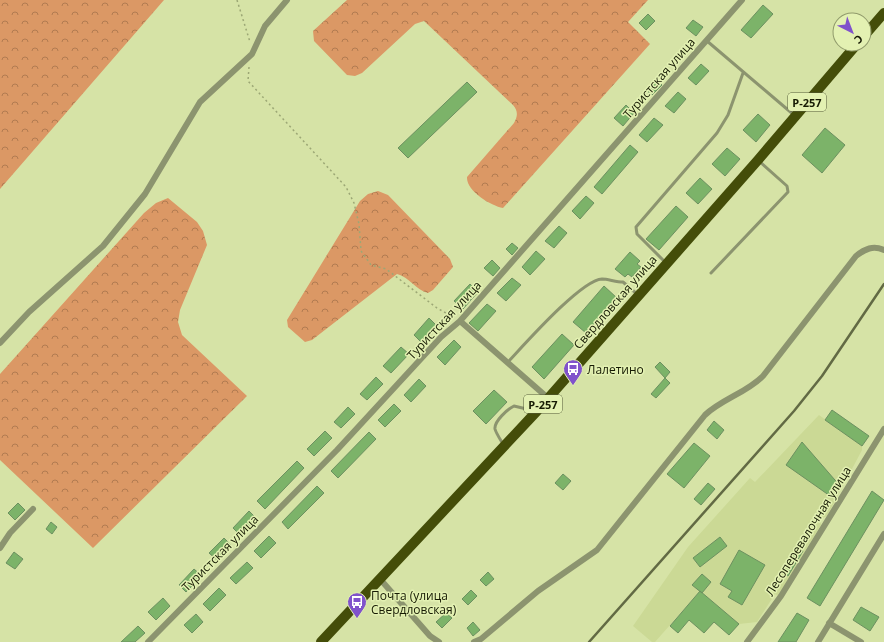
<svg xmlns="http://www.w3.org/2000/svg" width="884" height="642" font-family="'Open Sans',sans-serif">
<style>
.built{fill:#cbd995}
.forest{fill:url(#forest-crowns)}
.building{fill:#7cb369;stroke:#6c9060}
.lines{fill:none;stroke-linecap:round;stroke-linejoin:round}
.path{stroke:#9ca775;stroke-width:1.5;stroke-dasharray:2 3;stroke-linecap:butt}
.service{stroke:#8c946f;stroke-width:3}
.minor{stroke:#8c946f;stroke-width:6}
.trunk{stroke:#444d09;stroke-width:10}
.rail{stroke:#626a44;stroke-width:2.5}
.labels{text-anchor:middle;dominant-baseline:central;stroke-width:3;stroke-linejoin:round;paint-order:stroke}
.shield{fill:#e3f1b2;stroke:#545a38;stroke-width:1}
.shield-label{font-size:11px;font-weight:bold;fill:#161a03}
.street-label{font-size:12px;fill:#161a03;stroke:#e3f1b2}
.poi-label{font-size:12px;fill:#161a03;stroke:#e3f1b2;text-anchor:start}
</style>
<defs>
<pattern id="forest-crowns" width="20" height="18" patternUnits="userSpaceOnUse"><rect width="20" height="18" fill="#db9865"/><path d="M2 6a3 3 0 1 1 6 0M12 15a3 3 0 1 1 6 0" fill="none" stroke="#b17b51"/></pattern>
</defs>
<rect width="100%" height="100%" fill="#d6e3a6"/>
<!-- built -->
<path class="built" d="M819 415 862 446V450L827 516 820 519 821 525 778 596 775 594 757 622 739 624 700 591 655 642H652L633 626 688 547 750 478 755 482Z"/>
<!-- forest -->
<path class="forest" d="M0 0H164L0 189Z
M347 0H648L628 22 650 44 503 208C491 206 466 191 467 177L514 123C518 116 518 111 513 105L424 21 415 24 362 73 355 76 347 75 314 41 313 31Z
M378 191 388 195 450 259 453 267 433 290 428 293C416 290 409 277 397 274L312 340 305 342 288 327 287 320 360 201 368 194Z
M168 198 197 222 203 231 207 245 180 310 178 322 182 335 247 396 93 548 0 460V374L144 213 156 203Z"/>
<!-- building -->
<path class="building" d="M763 5 773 14 751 38 741 30Z
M648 14 655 21 646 30 639 23Z
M693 20 703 27 696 36 686 28Z
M701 64 709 71 696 85 688 78Z
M655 79 662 85 652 95 646 90Z
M467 82 477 92 408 158 398 148Z
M678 92 686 99 674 113 665 106Z
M626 105 634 113 623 126 614 118Z
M758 114 770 125 756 142 743 130Z
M654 118 663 125 647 142 639 135Z
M825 128 845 145 822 173 802 155Z
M630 145 638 152 602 194 594 187Z
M727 148 740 159 725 176 712 164Z
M700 178 712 189 698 204 686 193Z
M586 196 594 203 580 219 572 211Z
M676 206 688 217 659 250 646 239Z
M559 226 567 233 554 248 545 241Z
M512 243 518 248 512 255 506 249Z
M536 251 545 259 530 275 522 267Z
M630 252 640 261 637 264 641 267 632 277 628 274 625 277 615 269Z
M492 260 500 268 493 276 484 268Z
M512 278 521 285 506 301 497 293Z
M470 284 478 292 463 309 454 301Z
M604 286 617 298 586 333 573 322Z
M487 304 496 311 478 331 469 323Z
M429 318 437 326 421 342 414 335Z
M562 334 574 345 544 379 532 367Z
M454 340 461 347 445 365 437 357Z
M401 347 409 354 391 373 383 366Z
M660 362 670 372 665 378 655 367Z
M376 377 383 384 367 400 360 394Z
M665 378 670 383 656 398 651 394Z
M419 379 426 386 411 402 404 395Z
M494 390 507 402 486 424 473 411Z
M394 404 401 411 385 427 378 420Z
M348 407 355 414 341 428 334 422Z
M832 410 869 436 862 446 825 420Z
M714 421 724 430 717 439 707 430Z
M325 431 332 438 314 456 307 449Z
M369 432 376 439 338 478 331 471Z
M802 442 841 487 833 498 786 465Z
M694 443 710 456 684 488 667 474Z
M297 461 304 468 265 509 257 501Z
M563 474 571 481 563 490 555 483Z
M708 483 715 489 701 505 694 499Z
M317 486 324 493 288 529 282 522Z
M872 491 884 500 820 606 807 598Z
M18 503 25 510 15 520 8 513Z
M249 511 257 519 240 535 233 528Z
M51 522 57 527 52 534 46 529Z
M269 536 276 543 261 558 254 551Z
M720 537 727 546 700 567 693 558Z
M224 538 231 545 217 560 209 553Z
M798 548 803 551 788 576 783 573Z
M739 550 765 565 742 605 728 597 732 591 720 584Z
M14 552 23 559 15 569 6 563Z
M247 562 253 568 236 584 230 578Z
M194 569 202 576 186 592 179 585Z
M488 572 494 579 486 586 480 580Z
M702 574 711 582 702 593 692 585Z
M219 588 226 595 210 611 203 604Z
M471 590 477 596 468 605 462 599Z
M700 591 739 624 729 635 714 622 704 633 689 620 678 633 670 626Z
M163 598 170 606 156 620 148 612Z
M861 607 879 617 870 631 853 620Z
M446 613 452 618 442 628 436 622Z
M797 613 809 620 796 642H778Z
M196 614 203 622 192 633 184 625Z
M473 622 480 630 473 636 467 628Z
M138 626 145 633 135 642H121Z"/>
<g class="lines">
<!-- path -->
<path class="path" d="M237 0 250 42
M249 67 248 81 346 187 354 203 359 224 361 251 371 265 386 269 437 308 453 317"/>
<!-- service -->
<path class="service" d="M707 41 794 115
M666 263 637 234 636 227 717 133 728 115 743 73
M711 273 788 192 787 186 759 161
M508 362C524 345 581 280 602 279 608 279 616 282 623 282L637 294
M503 444C500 439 496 433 495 429 494 421 508 409 514 406L535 411"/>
<!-- minor -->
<path class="minor" d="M460 321 548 398
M0 343 29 312 103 246 145 194 200 102 252 54 265 26 287 0
M0 548 10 533 33 509
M380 579 430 636 439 642
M829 623 861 642
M148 642 337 450 441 337 460 321 742 0
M474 642 481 639 538 591 597 550 705 415C722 399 746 393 763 376L856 256C865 249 873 245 884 250
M747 642 781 596 884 429
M818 642 884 534"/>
<!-- trunk -->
<path class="trunk" d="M864 36 884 13
M321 642 537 411 758 160 857 44"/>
<!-- rail -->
<path class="rail" d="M589 642 794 411 822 376 884 284"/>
</g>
<!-- icons -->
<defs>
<g id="bus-pin" transform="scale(1)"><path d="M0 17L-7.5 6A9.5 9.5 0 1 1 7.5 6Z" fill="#8052cb" stroke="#e3f1b2"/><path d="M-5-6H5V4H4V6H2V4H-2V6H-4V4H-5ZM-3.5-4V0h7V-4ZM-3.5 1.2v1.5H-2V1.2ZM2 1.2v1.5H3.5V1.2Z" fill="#fff"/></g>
</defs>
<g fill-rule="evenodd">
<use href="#bus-pin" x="573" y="369"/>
<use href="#bus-pin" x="357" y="602"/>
</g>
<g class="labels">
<!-- shield labels -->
<g class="shield">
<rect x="788" y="93" width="38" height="18" rx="3"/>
<rect x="524" y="395" width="38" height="18" rx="3"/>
</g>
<g class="shield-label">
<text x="807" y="102">Р-257</text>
<text x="543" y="404">Р-257</text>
</g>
<!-- street labels -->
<g class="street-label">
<text transform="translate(659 78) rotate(-49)">Туристская улица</text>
<text transform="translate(615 302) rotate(-49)">Свердловская улица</text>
<text transform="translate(444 320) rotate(-47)">Туристская улица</text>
<text transform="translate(808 531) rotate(-58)">Лесоперевалочная улица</text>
<text transform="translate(220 553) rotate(-45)">Туристская улица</text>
</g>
<!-- poi labels -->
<g class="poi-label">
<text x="587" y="369">Лалетино</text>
<text x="371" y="595">Почта (улица<tspan x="371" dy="14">Свердловская)</tspan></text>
</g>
</g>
<!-- north arrow -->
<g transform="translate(852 32) rotate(138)"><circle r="19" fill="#e3f1b2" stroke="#919b6c"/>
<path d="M0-3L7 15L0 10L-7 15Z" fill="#8052cb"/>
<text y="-6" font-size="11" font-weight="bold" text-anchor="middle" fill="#161a03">С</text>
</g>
</svg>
